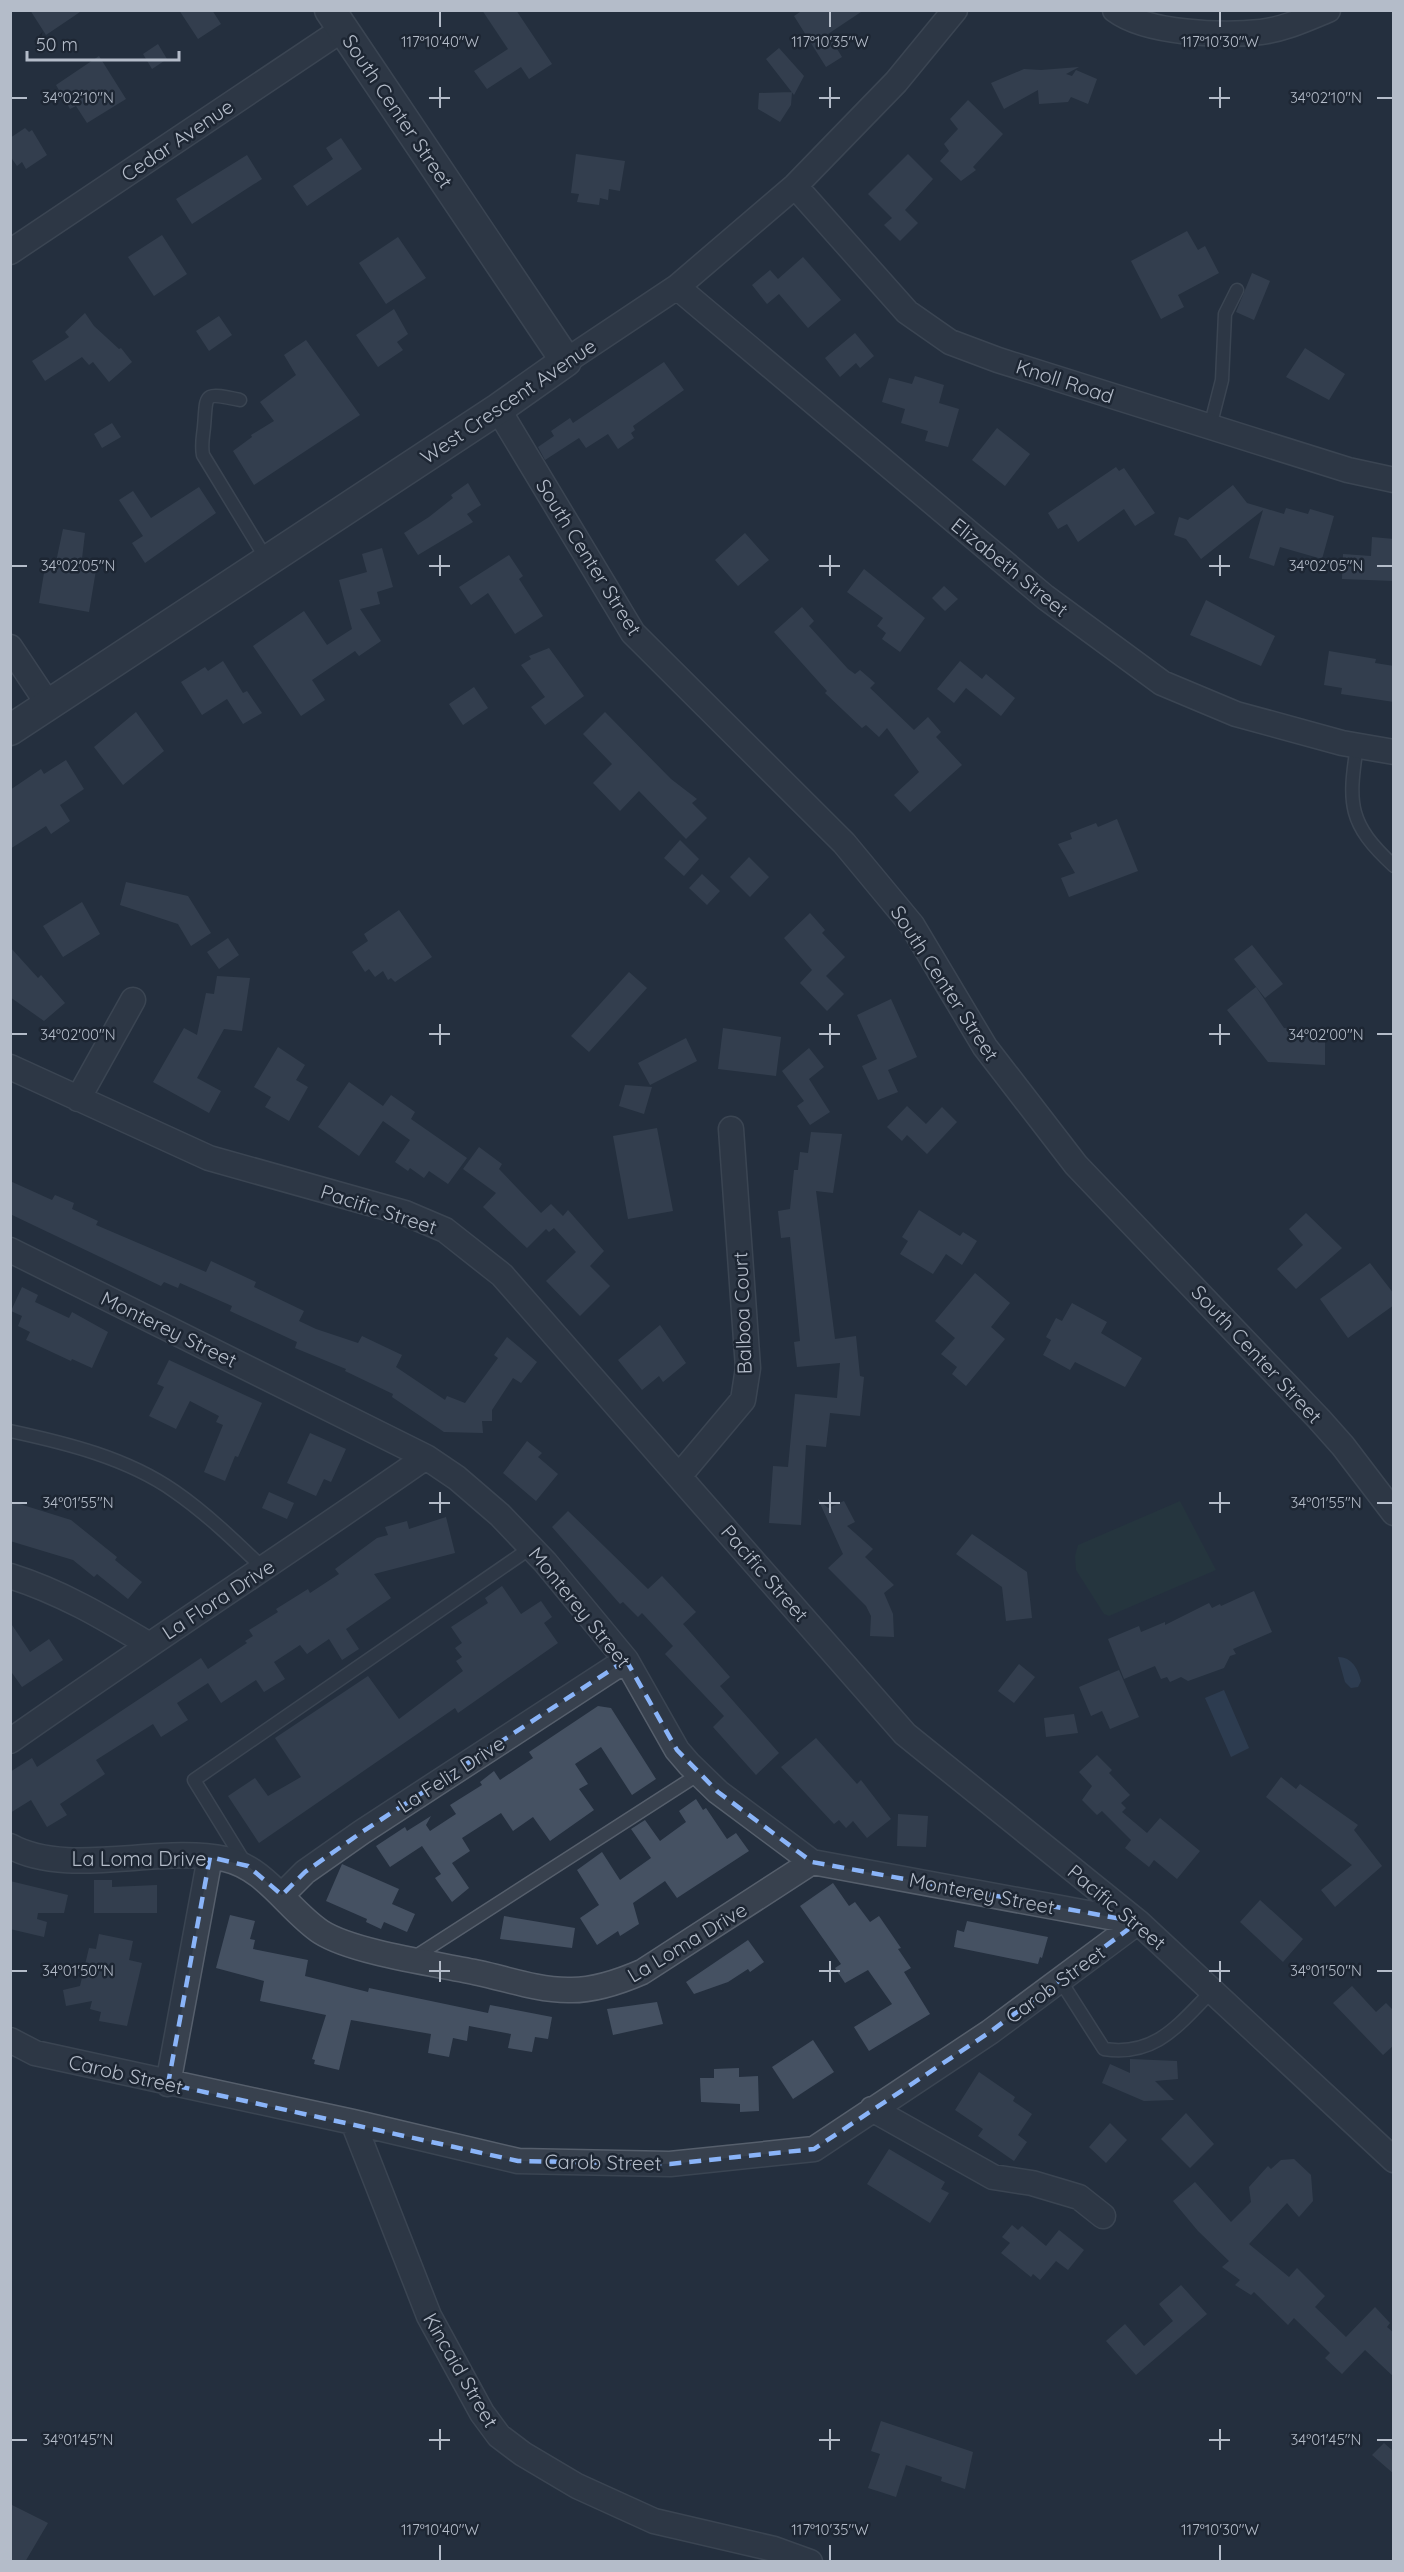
<svg xmlns="http://www.w3.org/2000/svg" width="1404" height="2572" font-family="Quicksand,sans-serif">
<style>
.green{fill:#263c3f}
.water{fill:#394c67}
.building{fill:#455162}
.lines{fill:none;stroke-linecap:round;stroke-linejoin:round}
.service-casing{stroke:#565f6c;stroke-width:15}
.minor-casing{stroke:#565f6c;stroke-width:27}
.tertiary-casing{stroke:#565f6c;stroke-width:33}
.service{stroke:#38414e;stroke-width:12}
.minor{stroke:#38414e;stroke-width:24}
.tertiary{stroke:#38414e;stroke-width:30}
.marked{fill:none;stroke:#8ab4f8;stroke-width:4.5;stroke-dasharray:12 8;stroke-linejoin:round}
.ticks{fill:none;stroke:#b4bcc9;stroke-width:2}
.labels{text-anchor:middle;dominant-baseline:central;stroke-width:5;stroke-linejoin:round;paint-order:stroke}
.street-label{font-size:20px;fill:#b4bcc9;stroke:#1d2633}
.ticks-label{font-size:15px;text-anchor:middle;fill:#b4bcc9;stroke:#1d2633;stroke-width:5;stroke-linejoin:round;paint-order:stroke}
</style>
<rect width="100%" height="100%" fill="#242f3e"/>
<!-- green -->
<path class="green" d="M1180 1501 1216 1570 1109 1616 1104 1614 1076 1570 1075 1556 1078 1545Z"/>
<!-- water -->
<path class="water" d="M1338 1657C1352 1657 1358 1669 1361 1681L1358 1687 1351 1688 1345 1682Z
M1224 1690 1249 1748 1231 1757 1205 1698Z"/>
<!-- building -->
<path class="building" d="M30 10H83L46 35Z
M179 10H212L221 24 198 39Z
M482 10H516L552 64 529 79 521 67 487 89 474 71 508 49Z
M803 10H864L828 34 842 57 826 67 794 16Z
M158 44 167 59 152 69 143 54Z
M779 48 804 76 794 95 766 59Z
M99 56 126 99 87 123 76 106 70 109 56 85Z
M1079 67 1066 74 1072 76 1076 70 1097 79 1088 104 1071 97 1068 102 1039 104 1038 90 1004 109 991 83 1024 69 1041 70Z
M792 92 791 105 780 122 758 109 759 93Z
M968 100 1003 134 973 167 976 170 961 181 940 161 949 151 944 144 958 129 950 119Z
M25 128 29 132 32 130 47 155 26 169 22 162 17 166 10 156V138Z
M341 138 362 169 307 206 293 186 333 159 326 148Z
M576 154 625 161 620 191 609 189 608 200 600 198 599 205 577 202 579 194 571 193Z
M908 154 933 179 905 210 918 223 900 241 884 225 892 218 868 194Z
M247 155 262 179 192 224 176 199Z
M1187 231 1198 250 1205 246 1219 273 1178 295 1184 307 1161 319 1131 261Z
M162 235 187 274 154 296 128 257Z
M398 237 426 278 386 304 359 263Z
M803 257 841 300 808 328 779 294 767 304 752 285 770 270 778 279Z
M1252 273 1270 281 1254 320 1236 312Z
M394 309 408 334 397 342 403 350 378 367 356 335Z
M85 313 94 326 119 349 121 348 132 362 109 382 93 362 89 365 82 357 45 381 32 361 69 337 65 332Z
M219 316 232 335 209 351 196 331Z
M855 333 874 356 860 368 856 363 840 377 825 358Z
M306 340 360 415 254 485 233 451 252 437 251 435 274 421 260 402 296 375 284 355Z
M1305 348 1345 374 1329 400 1286 377Z
M664 362 684 390 633 426 635 430 631 433 634 438 618 449 608 434 586 448 579 438 545 460 538 447 554 436 551 431 570 418 573 423Z
M915 376 944 385 939 403 959 409 948 447 925 441 928 431 901 423 905 409 882 402 889 378 912 384Z
M112 423 121 437 102 448 94 434Z
M997 428 1030 454 1005 486 972 460Z
M1116 467 1119 471 1124 468 1155 513 1135 526 1124 509 1078 542 1067 524 1058 529 1048 513Z
M468 483 481 505 467 514 473 522 418 555 404 533 429 517 453 498 451 495Z
M1233 485 1247 503 1284 514 1286 508 1308 514 1310 509 1334 516 1322 559 1280 547 1274 566 1249 558 1263 510 1201 559 1186 539 1174 535 1179 517 1188 520Z
M199 487 216 513 145 563 132 543 143 536 119 500 133 491 151 518Z
M63 529 85 533 81 567 96 570 89 612 39 603 46 561 56 562Z
M745 533 769 560 738 586 715 560Z
M1372 537 1394 539V581L1342 579 1343 554 1371 556Z
M382 548 393 587 377 592 380 604 360 609 381 641 359 656 355 651 312 680 325 700 301 716 253 646 304 611 327 645 352 629 339 580 367 572 362 554Z
M509 555 523 576 519 579 543 616 515 634 488 593 471 605 459 587Z
M864 569 925 618 900 652 882 639 886 633 877 626 883 618 847 592Z
M944 586 958 599 945 611 932 598Z
M1206 600 1275 636 1261 666 1190 635Z
M802 607 814 621 809 626 848 669 855 674 860 670 875 683 870 688 914 730 928 717 941 732 936 737 962 765 910 812 894 795 919 772 887 728 879 737 866 725 862 728 825 693 827 691 774 632Z
M549 648 584 696 545 725 531 707 545 697 521 665 531 659 529 656Z
M1329 651 1376 659 1375 663 1394 666V702L1341 694 1342 688 1324 685Z
M223 661 243 693 247 691 262 713 243 724 227 699 202 715 181 682 205 667 208 671Z
M960 661 982 679 986 674 1015 698 1001 716 966 688 954 703 937 689Z
M474 687 488 708 463 725 449 704Z
M136 712 164 751 123 785 94 747Z
M605 712 671 779 697 799 692 803 707 818 686 839 639 791 620 811 593 783 612 764 583 734Z
M66 760 84 789 60 805 70 821 51 834 46 826 10 849V790L41 769 44 774Z
M1117 819 1138 871 1069 897 1061 878 1075 873 1058 844 1072 839 1070 833 1096 823 1098 827Z
M680 840 699 859 684 876 664 858Z
M749 857 769 877 750 897 730 877Z
M702 874 720 891 707 905 689 888Z
M126 882 188 896 211 933 191 946 178 924 120 905Z
M82 902 100 934 63 957 43 926Z
M399 910 432 957 395 982 391 978 388 980 383 971 375 977 369 969 365 972 352 952 368 941 364 934Z
M810 913 825 930 822 933 845 957 826 976 844 994 827 1011 800 983 812 970 784 938Z
M228 938 239 955 219 969 207 952Z
M1252 945 1283 984 1265 998 1234 959Z
M10 947 38 978 41 975 65 1003 44 1021 10 997Z
M629 972 647 988 589 1052 571 1036Z
M217 976 250 978 242 1031 224 1029 197 1078 221 1091 209 1113 153 1082 184 1028 197 1035 206 993 214 994Z
M1256 987 1284 1028 1325 1031V1065L1268 1062 1227 1010Z
M891 999 917 1057 888 1070 898 1092 878 1100 862 1066 877 1059 857 1015Z
M723 1028 781 1037 776 1076 718 1069Z
M686 1038 697 1061 650 1085 638 1063Z
M278 1047 305 1065 296 1080 308 1087 289 1121 265 1107 271 1097 254 1087Z
M809 1048 824 1067 809 1079 830 1112 810 1125 797 1106 804 1101 782 1071Z
M349 1082 383 1106 391 1095 415 1112 411 1119 467 1158 448 1184 429 1171 424 1178 410 1168 408 1171 395 1162 410 1140 383 1121 359 1156 318 1127Z
M625 1085 652 1087 644 1114 619 1106Z
M907 1106 926 1124 942 1107 957 1122 927 1154 907 1135 902 1141 887 1127Z
M657 1128 673 1211 628 1219 613 1136Z
M811 1132 842 1134 833 1193 816 1191 835 1339 856 1336 860 1376 864 1377 860 1416 830 1413 826 1447 806 1445 801 1525 769 1523 773 1466 788 1467 795 1394 837 1398 840 1363 797 1367 794 1342 800 1341 790 1237 781 1238 778 1211 790 1209 794 1170H798L800 1152 808 1153Z
M479 1147 502 1164 499 1169 541 1213 551 1204 563 1216 568 1210 604 1251 590 1266 610 1286 580 1316 546 1281 576 1252 554 1228 549 1232 546 1229 527 1248 483 1207 496 1193 463 1169Z
M10 1181 52 1200 55 1195 74 1203 72 1209 98 1221 96 1225 206 1272 211 1261 256 1282 254 1287 304 1311 299 1321 316 1329 358 1343 362 1336 402 1355 396 1367 445 1400 447 1396 465 1403 498 1358 494 1355 507 1337 537 1362 521 1383 513 1378 492 1410V1421H482L483 1433 444 1432 392 1397 393 1394 345 1371 346 1369 295 1348 297 1342 230 1311 232 1306 180 1283 178 1288 164 1282 161 1286 10 1214Z
M919 1210 960 1236 963 1232 977 1241 962 1265 946 1254 933 1274 900 1254 908 1241 902 1237Z
M1306 1213 1342 1248 1296 1289 1277 1269 1303 1245 1289 1229Z
M1370 1263 1394 1294V1305L1348 1338 1320 1299Z
M975 1273 1010 1303 991 1327 1005 1339 966 1386 952 1374 957 1367 941 1354 955 1338 935 1321Z
M22 1287 38 1295 35 1302 69 1318 72 1312 108 1332 92 1368 72 1359 71 1361 26 1340 30 1332 18 1326 22 1316 11 1311Z
M1072 1303 1107 1322 1101 1333 1142 1358 1125 1387 1075 1362 1070 1370 1043 1355 1051 1340 1046 1337 1056 1318 1062 1321Z
M660 1325 686 1363 663 1382 659 1376 642 1390 618 1360Z
M169 1360 262 1403 238 1457 235 1456 225 1481 204 1472 223 1425 216 1422 219 1416 190 1401 176 1429 149 1416 164 1387 157 1384Z
M310 1433 346 1449 331 1482 324 1479 316 1496 287 1483Z
M527 1441 542 1453 538 1457 558 1474 536 1501 503 1473Z
M269 1492 294 1503 287 1519 262 1508Z
M818 1499 828 1508 844 1501 855 1522 847 1526 873 1549 865 1557 894 1585 884 1593 893 1614 894 1637 870 1636 871 1616 866 1606 828 1568 843 1554Z
M10 1501 71 1520 117 1557 115 1560 142 1582 128 1599 97 1574 94 1577 73 1560 10 1541Z
M568 1511 648 1589 662 1576 696 1612 683 1624 730 1677 720 1686 779 1753 756 1775 713 1727 724 1716 665 1654 673 1646 642 1613 638 1617 623 1602 620 1604 552 1527Z
M446 1517 455 1553 374 1574 391 1598 346 1629 359 1649 342 1660 329 1639 307 1654 300 1645 274 1662 285 1679 264 1692 256 1680 221 1703 208 1683 177 1703 188 1720 161 1737 153 1724 96 1760 105 1774 60 1804 67 1815 47 1827 31 1800 10 1813V1772L32 1758 37 1767 201 1658 208 1669 247 1643 245 1641 253 1636 249 1630 278 1612 276 1609 308 1589 310 1593 339 1574 335 1569 377 1538 388 1535 385 1527 407 1521 409 1529Z
M972 1534 1027 1572 1032 1618 1006 1621 1002 1587 956 1554Z
M502 1586 521 1614 541 1601 552 1617 544 1623 558 1643 458 1713 455 1708 259 1843 228 1796 255 1778 268 1796 301 1777 275 1738 368 1676 399 1719 463 1671 456 1661 462 1657 455 1648 462 1643 451 1627 488 1603 485 1598Z
M1254 1591 1272 1632 1233 1649 1236 1654 1230 1656 1224 1668 1188 1681 1181 1677 1170 1682 1167 1677 1161 1679 1155 1666 1124 1679 1108 1639 1139 1626 1141 1632 1165 1622V1625L1209 1603 1212 1608 1220 1604 1221 1606Z
M10 1622 30 1652 49 1639 63 1660 22 1687 10 1670Z
M1019 1664 1035 1677 1014 1703 998 1691Z
M1119 1670 1139 1717 1110 1729 1102 1711 1091 1716 1079 1687Z
M598 1706 611 1708 656 1779 632 1795 601 1747 575 1764 588 1784 579 1789 594 1810 550 1841 533 1817 513 1831 501 1813 462 1838 470 1851 452 1863 469 1888 452 1902 435 1878 441 1874 422 1846 390 1867 376 1846 405 1827 407 1831 431 1816 426 1825 430 1831 456 1814 450 1805 482 1785 480 1782 494 1771 500 1780 533 1758 529 1752Z
M1074 1714 1078 1733 1046 1737 1044 1718Z
M816 1738 857 1784 861 1780 891 1819 867 1838 853 1821 846 1828 839 1820 834 1824 781 1767Z
M1097 1755 1112 1770 1109 1773 1130 1795 1121 1803 1126 1808 1122 1812 1147 1833 1160 1818 1200 1851 1177 1879 1154 1860 1149 1867 1125 1848 1131 1840 1102 1811 1097 1815 1082 1800 1092 1786 1079 1772Z
M1281 1777 1296 1789 1300 1784 1358 1825 1354 1830 1382 1866 1335 1907 1321 1890 1352 1865 1266 1797Z
M696 1799 703 1810 706 1808 727 1839 736 1833 749 1851 677 1898 665 1881 633 1903 639 1924 620 1936 618 1931 597 1945 580 1918 599 1905 577 1870 602 1852 620 1880 651 1858 631 1829 645 1820 660 1841 686 1822 679 1811Z
M898 1814 928 1816 926 1847 897 1846Z
M342 1864 399 1889 392 1904 415 1914 407 1932 384 1922 381 1929 366 1922 367 1919 326 1901Z
M94 1880H112V1887L157 1885V1913H94Z
M10 1881 68 1895 64 1913H38L37 1919 47 1922 44 1937 10 1929Z
M833 1883 849 1906 855 1902 870 1922 879 1916 901 1948 898 1949 911 1968 904 1972 930 2014 869 2051 854 2027 892 2004 868 1970 845 1983 835 1968 841 1964 800 1906Z
M1260 1900 1303 1939 1283 1962 1240 1922Z
M230 1915 255 1921 250 1939 255 1940 253 1949 308 1960 305 1976 368 1992 369 1988 488 2013 490 2005 552 2017 548 2039 535 2037 532 2052 508 2048 511 2034 469 2026 467 2041 453 2038 449 2057 428 2053 431 2034 351 2020 339 2070 314 2064 315 2060 312 2059 326 2015 260 2001 264 1981 216 1968Z
M504 1916 575 1928 572 1948 500 1939Z
M967 1921 1048 1937 1042 1958 1040 1957 1038 1964 954 1947 957 1930 964 1932Z
M99 1934 133 1941 129 1960 142 1963 127 2026 99 2021 101 2012 90 2009 92 2001 66 2006 63 1990 80 1986 89 1948 96 1949Z
M748 1940 764 1962 750 1972 748 1969 728 1982 694 1994 686 1982Z
M1352 1986 1376 2012 1386 2003 1394 2011V2045L1383 2055 1333 2003Z
M657 2002 663 2024 613 2035 607 2009Z
M813 2040 834 2072 793 2099 772 2067Z
M1130 2059 1177 2061 1178 2079 1155 2081 1174 2100 1144 2101 1102 2083 1110 2064 1130 2073Z
M739 2068V2077L758 2076 759 2111 740 2112V2104L701 2102 700 2078H714V2069Z
M979 2072 1015 2097 1013 2101 1032 2114 1018 2135 1027 2142 1014 2161 978 2136 983 2129 955 2110Z
M1186 2113 1214 2144 1190 2168 1161 2139Z
M1110 2123 1127 2140 1106 2163 1089 2147Z
M889 2149 945 2182 941 2189 949 2193 930 2223 867 2184Z
M1294 2159 1311 2175 1313 2201 1299 2217 1287 2203 1249 2244 1289 2277 1297 2268 1325 2296 1315 2307 1346 2337 1375 2307 1390 2323 1387 2327 1394 2333V2377L1365 2350 1342 2374 1325 2358 1330 2353 1294 2318 1288 2325 1254 2292 1251 2295 1235 2285 1240 2280 1222 2267 1229 2261 1198 2231 1173 2201 1195 2182 1231 2222 1251 2202 1249 2187 1268 2166 1271 2169 1281 2160Z
M1012 2225 1018 2230 1022 2226 1046 2246 1059 2230 1084 2250 1068 2270 1056 2261 1040 2280 1033 2274 1031 2277 1001 2253 1010 2243 1002 2237Z
M1181 2285 1207 2314 1136 2375 1106 2341 1125 2324 1144 2346 1173 2321 1159 2304Z
M881 2421 973 2452 965 2489 941 2481 942 2477 906 2465 896 2497 868 2488 880 2454 871 2451Z
M1384 2443 1394 2452V2474L1372 2455Z
M10 2504 48 2523 25 2562H10Z"/>
<g class="lines">
<!-- service casing -->
<g class="service-casing">
<path id="service" d="M240 400C202 392 207 393 204 427 203 437 201 445 203 455L267 560
M1210 427 1222 380 1225 314 1237 290
M1357 746C1348 804 1348 824 1394 866
M10 1431C66 1443 127 1458 174 1491 206 1513 236 1542 264 1569
M245 1863 194 1780 532 1547
M413 1958 699 1774
M1060 1980 1104 2049C1156 2057 1179 2024 1212 1991"/>
</g>
<!-- minor casing -->
<g class="minor-casing">
<path id="minor" d="M1115 10C1147 34 1223 36 1261 32 1285 29 1306 19 1328 10
M795 186 907 312 950 342 998 360 1348 470 1394 480
M10 252 343 29
M677 287 1045 597 1162 683 1236 714 1342 743 1394 752
M566 361 677 287 795 186 896 82 955 10
M498 409 633 633 844 843 912 925 985 1047 1076 1165 1319 1419 1343 1446 1394 1513
M10 647 48 704
M10 1067 209 1158 405 1213 445 1230 502 1275 905 1734 1138 1922 1394 2160
M78 1099 133 1000
M10 1250 426 1457 457 1478 500 1515 545 1562 626 1660 677 1750 689 1764 718 1792 812 1862 1136 1922
M680 1475 743 1400 748 1368 731 1129
M10 1576C61 1592 103 1617 148 1644
M10 1741C148 1644 288 1553 426 1457
M10 1846C67 1878 160 1845 225 1859 266 1868 288 1910 321 1932 354 1953 438 1964 479 1973 507 1979 538 1990 568 1990 593 1991 619 1982 642 1972L812 1862
M282 1895 305 1872 362 1832 626 1660
M10 2040 35 2053 353 2122 518 2161 670 2164 814 2149 990 2032 1138 1922
M168 2084 210 1857
M872 2109 993 2177 1032 2183 1079 2197 1103 2216
M353 2122 429 2316 482 2413 499 2436 523 2454 577 2486 654 2521 774 2549 810 2562"/>
</g>
<!-- tertiary casing -->
<g class="tertiary-casing">
<path id="tertiary" d="M10 730 498 409 566 361 330 10"/>
</g>
<!-- service -->
<use href="#service" class="service"/>
<!-- minor -->
<use href="#minor" class="minor"/>
<!-- tertiary -->
<use href="#tertiary" class="tertiary"/>
</g>
<!-- marked area -->
<path d="M0 0H1404V2572H0ZM626 1660 677 1750 718 1792 812 1862 1138 1922 990 2032 814 2149 670 2164 518 2161 168 2084 210 1857 248 1866 282 1895 305 1872 362 1832Z" fill="#242f3e" fill-opacity=".55" fill-rule="evenodd"/>
<path class="marked" d="M626 1660 677 1750 718 1792 812 1862 1138 1922 990 2032 814 2149 670 2164 518 2161 168 2084 210 1857 248 1866 282 1895 305 1872 362 1832Z"/>
<!-- ticks -->
<path class="ticks" d="M440 12V27M830 12V27M1220 12V27M440 87V108M830 87V108M1220 87V108M12 98H27M429 98H450M819 98H840M1209 98H1230M1377 98H1392M440 555V576M830 555V576M1220 555V576M12 566H27M429 566H450M819 566H840M1209 566H1230M1377 566H1392M440 1024V1045M830 1024V1045M1220 1024V1045M12 1034H27M429 1034H450M819 1034H840M1209 1034H1230M1377 1034H1392M440 1492V1513M830 1492V1513M1220 1492V1513M12 1503H27M429 1503H450M819 1503H840M1209 1503H1230M1377 1503H1392M440 1961V1982M830 1961V1982M1220 1961V1982M12 1971H27M429 1971H450M819 1971H840M1209 1971H1230M1377 1971H1392M440 2429V2450M830 2429V2450M1220 2429V2450M12 2440H27M429 2440H450M819 2440H840M1209 2440H1230M1377 2440H1392M440 2545V2560M830 2545V2560M1220 2545V2560"/>
<g class="labels">
<!-- street labels -->
<g class="street-label">
<text transform="translate(398 111) rotate(56)">South Center Street</text>
<text transform="translate(177 140) rotate(-34)">Cedar Avenue</text>
<text transform="translate(1065 381) rotate(18)">Knoll Road</text>
<text transform="translate(508 401) rotate(-34)">West Crescent Avenue</text>
<text transform="translate(589 557) rotate(58)">South Center Street</text>
<text transform="translate(1010 567) rotate(39)">Elizabeth Street</text>
<text transform="translate(945 983) rotate(57)">South Center Street</text>
<text transform="translate(379 1209) rotate(18)">Pacific Street</text>
<text transform="translate(742 1313) rotate(-92)">Balboa Court</text>
<text transform="translate(169 1329) rotate(26)">Monterey Street</text>
<text transform="translate(1257 1354) rotate(47)">South Center Street</text>
<text transform="translate(765 1573) rotate(49)">Pacific Street</text>
<text transform="translate(218 1599) rotate(-33)">La Flora Drive</text>
<text transform="translate(580 1607) rotate(51)">Monterey Street</text>
<text transform="translate(451 1774) rotate(-33)">La Feliz Drive</text>
<text x="139" y="1858">La Loma Drive</text>
<text transform="translate(982 1893) rotate(11)">Monterey Street</text>
<text transform="translate(1117 1907) rotate(40)">Pacific Street</text>
<text transform="translate(687 1942) rotate(-31)">La Loma Drive</text>
<text transform="translate(1055 1984) rotate(-36)">Carob Street</text>
<text transform="translate(126 2074) rotate(13)">Carob Street</text>
<text transform="translate(603 2162) rotate(1)">Carob Street</text>
<text transform="translate(461 2370) rotate(60)">Kincaid Street</text>
</g>
</g>
<g class="ticks-label">
<text x="440" y="47">117°10'40"W</text>
<text x="830" y="47">117°10'35"W</text>
<text x="1220" y="47">117°10'30"W</text>
<text x="78" y="103">34°02'10"N</text>
<text x="1326" y="103">34°02'10"N</text>
<text x="78" y="571">34°02'05"N</text>
<text x="1326" y="571">34°02'05"N</text>
<text x="78" y="1040">34°02'00"N</text>
<text x="1326" y="1040">34°02'00"N</text>
<text x="78" y="1508">34°01'55"N</text>
<text x="1326" y="1508">34°01'55"N</text>
<text x="78" y="1976">34°01'50"N</text>
<text x="1326" y="1976">34°01'50"N</text>
<text x="78" y="2445">34°01'45"N</text>
<text x="1326" y="2445">34°01'45"N</text>
<text x="440" y="2535">117°10'40"W</text>
<text x="830" y="2535">117°10'35"W</text>
<text x="1220" y="2535">117°10'30"W</text>
</g>
<!-- border -->
<rect width="1404" height="2572" fill="none" stroke="#b4bcc9" stroke-width="24"/>
<!-- scale -->
<path d="M27 51v9h152v-9" fill="none" stroke="#b4bcc9" stroke-width="3"/>
<text x="36" y="51" font-size="18" fill="#b4bcc9" stroke="#1d2633" stroke-width="4.5" paint-order="stroke">50 m</text>
</svg>
